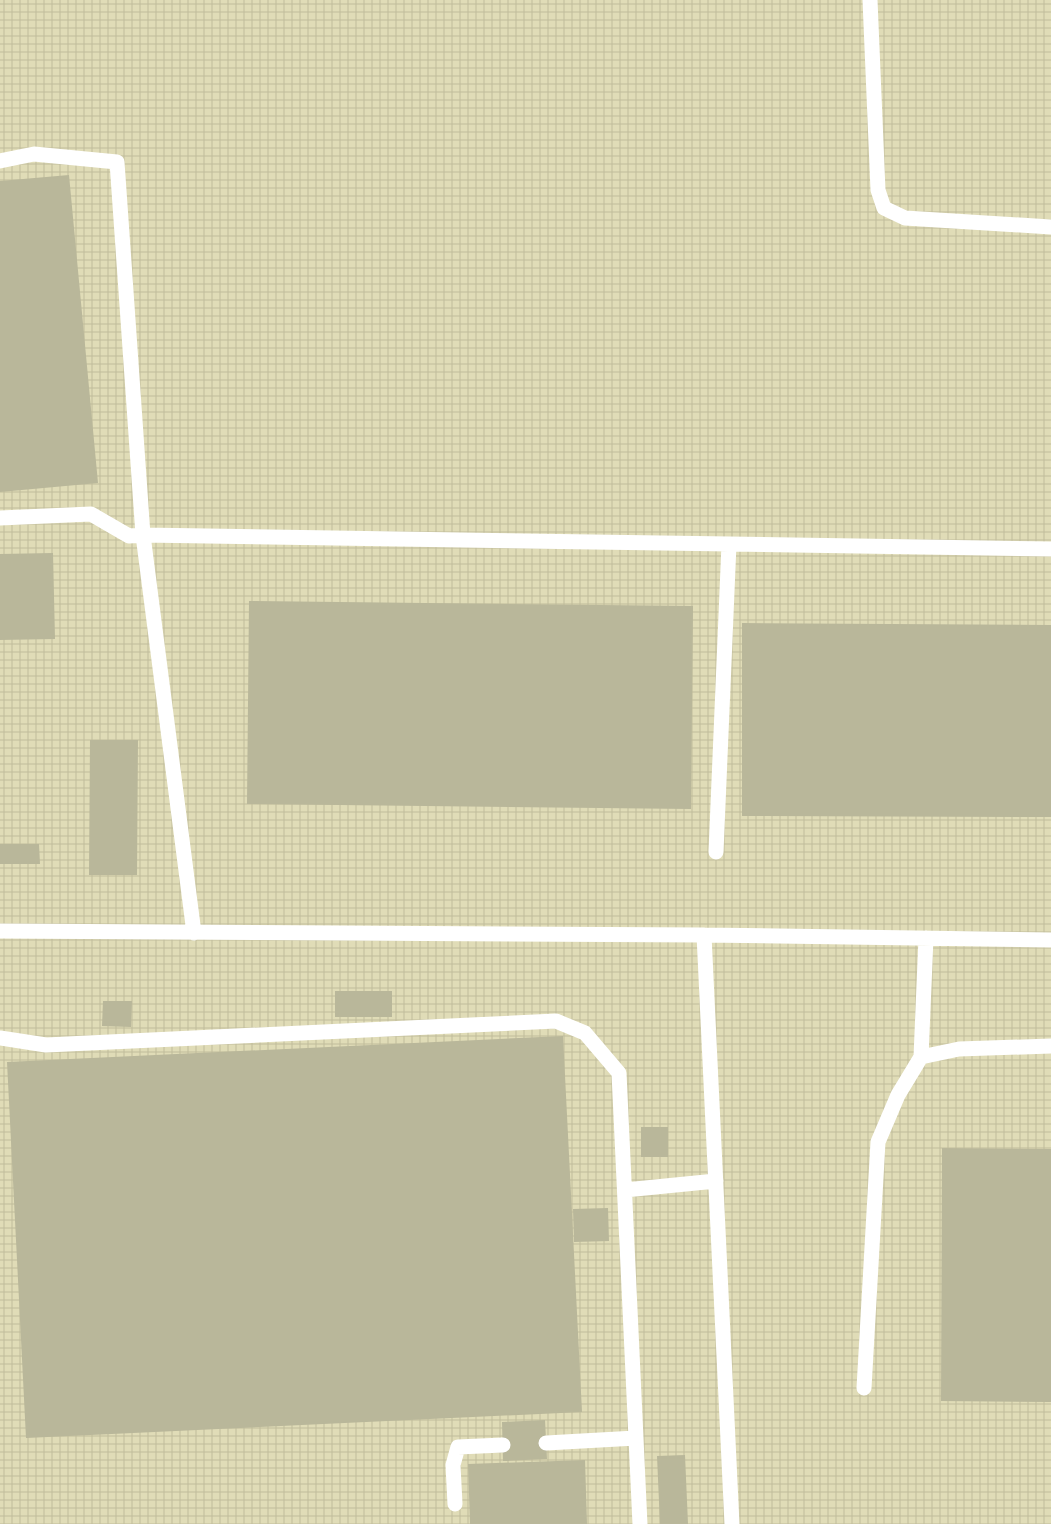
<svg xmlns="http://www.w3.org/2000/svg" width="1051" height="1524" font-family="'Work Sans',sans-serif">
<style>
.industrial{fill:url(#industrial-grid)}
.building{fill:#b9b79a}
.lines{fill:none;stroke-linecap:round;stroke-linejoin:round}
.lane{stroke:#fff;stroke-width:15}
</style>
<defs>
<pattern id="industrial-grid" width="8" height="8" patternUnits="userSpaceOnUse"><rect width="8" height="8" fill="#e0dcb7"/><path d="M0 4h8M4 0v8" fill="none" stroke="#c0bc9c"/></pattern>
</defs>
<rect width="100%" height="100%" fill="#e7e4c7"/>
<!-- industrial -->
<path class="industrial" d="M0 0H1051V1524H0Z"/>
<!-- building -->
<path class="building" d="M69 175 98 483 0 492V181Z
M53 553 55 639 0 640V554Z
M249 601 693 606 691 809 247 804Z
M742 623 1051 625V817L742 816Z
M90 740H138L137 875H89Z
M0 844H39L40 864H0Z
M335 991H392V1017H335Z
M103 1001H132L131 1027 102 1026Z
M563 1036 582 1412 26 1438 7 1062Z
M641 1127H668V1157H641Z
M942 1148 1051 1149V1402L941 1401Z
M608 1208 609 1241 574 1242 573 1209Z
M545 1420 547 1459 503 1461 502 1422Z
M685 1455 688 1524H660L657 1456Z
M585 1460 587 1524H470L468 1464Z"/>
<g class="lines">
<!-- lane -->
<path class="lane" d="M870 0 878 190 884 208 905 218 1051 227
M0 161 34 154 117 162 143 535 194 933
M0 518 91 514 129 536 143 535 1051 549
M716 852 729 544
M0 931 704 935 1051 940
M704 935 732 1524
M0 1038 46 1045 556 1021 585 1033 619 1073 640 1524
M921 1057 926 938
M625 1190 716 1181
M864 1388 878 1142 898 1095 921 1057 959 1049 1051 1046
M546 1443 636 1438
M455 1504 453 1465 458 1447 503 1445"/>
</g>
</svg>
